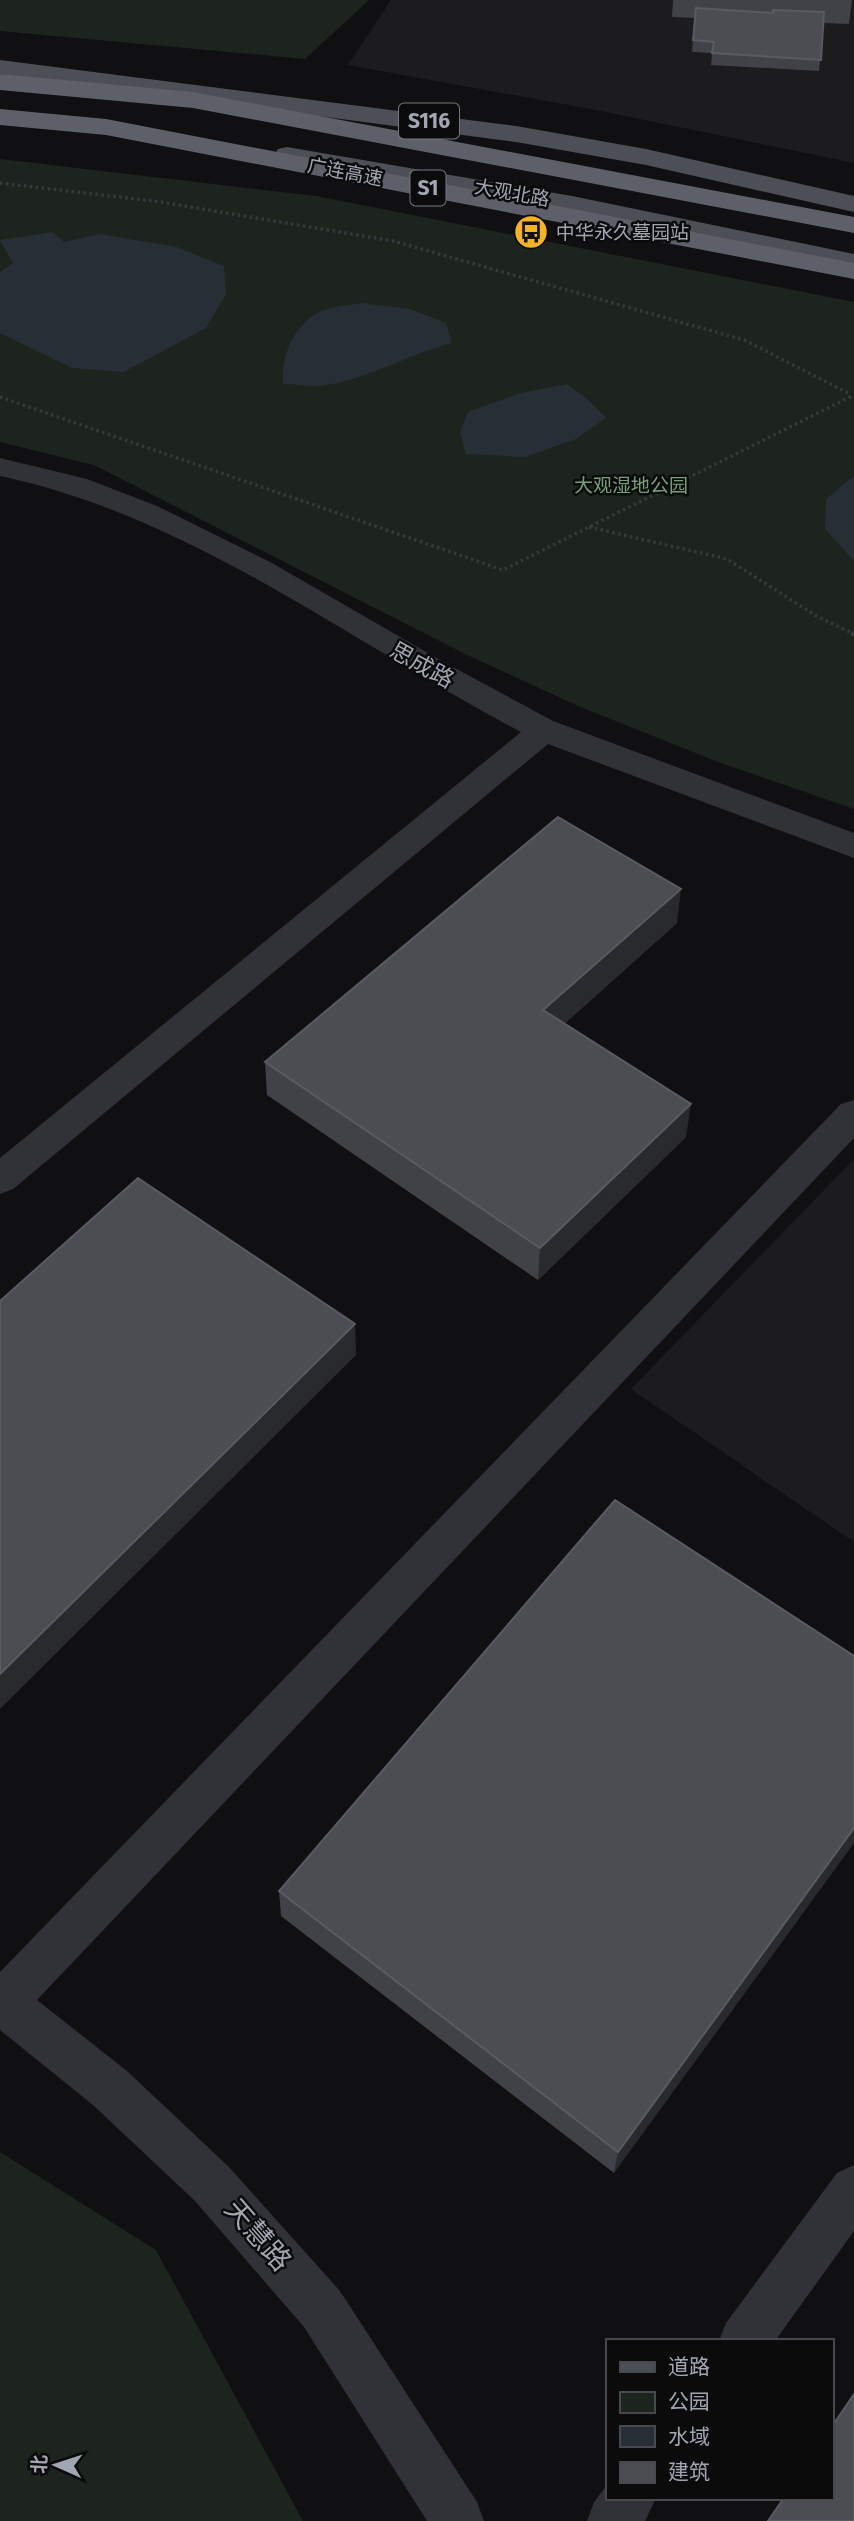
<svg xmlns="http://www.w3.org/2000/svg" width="854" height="2521" font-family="'Fira Sans','Noto Sans SC',sans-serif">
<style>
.built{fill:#1c1c1f}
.green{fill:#1c241d}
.water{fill:#272e35}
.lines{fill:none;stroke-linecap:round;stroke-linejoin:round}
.path-far1{stroke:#37393e;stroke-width:3.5;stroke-dasharray:2.5 3.5;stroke-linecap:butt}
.path{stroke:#37393e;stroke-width:4.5;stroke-dasharray:3.5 5;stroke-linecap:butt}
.minor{fill:#313237;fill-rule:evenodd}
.major{fill:#4d4f56;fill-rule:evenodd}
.highway{fill:#5d6068;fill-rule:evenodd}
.wall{fill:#414247}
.shaded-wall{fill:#292a2d}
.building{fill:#4c4d53;stroke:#595b62;stroke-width:2}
.labels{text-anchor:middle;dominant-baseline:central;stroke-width:5;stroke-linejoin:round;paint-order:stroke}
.far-street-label{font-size:19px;fill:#a1a6b3;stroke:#0b0b0c}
.far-poi-label{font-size:19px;fill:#a1a6b3;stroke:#0b0b0c;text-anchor:start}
.far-park-label{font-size:19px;fill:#789e7b;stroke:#0b0b0c}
.shield{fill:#0b0b0c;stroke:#747881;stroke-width:2}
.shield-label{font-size:21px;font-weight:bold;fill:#a1a6b3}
.street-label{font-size:23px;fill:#a1a6b3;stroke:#0b0b0c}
.near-street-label{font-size:28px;fill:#a1a6b3;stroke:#0b0b0c}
</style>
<rect width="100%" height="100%" fill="#101012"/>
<!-- built -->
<path class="built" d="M391 0H854V163L596 110 348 65Z
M854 1159V1542L631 1389Z"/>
<!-- green -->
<path class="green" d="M0 0H369L305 59 0 31Z
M0 159 316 196 854 302V809L718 762 578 706 465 654 94 465 0 442Z
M0 2152 156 2250 303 2521H0Z"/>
<!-- water -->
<path class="water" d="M53 232 64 242 99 234 177 247 224 266 226 294 206 328 124 372 72 368 0 333V272L13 263 0 240Z
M362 303 410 309 446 323 452 343C409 354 371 378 327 385 313 388 297 384 283 384 281 355 294 322 324 310 335 306 350 305 362 303Z
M567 384 587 399 606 418 576 439 525 457 466 454 460 433 468 412 520 393Z
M854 476V561L825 529 826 499Z"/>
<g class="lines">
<!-- path-far1 -->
<path class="path-far1" d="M0 183 161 202 393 241 744 340 850 394
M0 397 503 570 854 395
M589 527 727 559 818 617 854 634"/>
<!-- path -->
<path class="path" d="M851 633 854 634"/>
<!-- minor -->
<path class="minor" d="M0 458 87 479 157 506 272 563 440 660 553 721 854 833V858L548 744 13 1189 0 1194V1158L521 732C351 643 191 516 0 476Z
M854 1100V1138L37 2000 127 2071 229 2167 340 2291 477 2502 484 2521H427L304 2327 195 2201 93 2105 0 2030V1972L841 1104Z
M854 2165V2231L775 2341H719L726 2323 837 2173Z
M607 2485V2498H656L645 2521H587L594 2502Z"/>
<!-- major -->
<path class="major" d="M0 60 516 126 646 149 854 196V212L646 165 516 142 0 74Z
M287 147 572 196 854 254V270L572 212 278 161 274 155 278 149Z"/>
<!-- highway -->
<path class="highway" d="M0 74 193 92 854 217V233L193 108 0 90Z
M0 109 106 119 854 263V279L106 135 0 125Z"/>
</g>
<!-- wall -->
<path class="wall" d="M673 0H852L849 24 823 23 819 71 711 65 712 53 692 52 695 18 672 17Z
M677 923 564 1024 686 1137 538 1280 267 1095 265 1062Z
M854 1656 614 2173 281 1916 279 1891Z"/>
<!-- shaded-wall -->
<path class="shaded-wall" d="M681 889 677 923 541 1044 543 1010Z
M691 1104 686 1137 538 1280 540 1248Z
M355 1324 356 1355 0 1709V1674Z
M854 1828V1843L614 2173 618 2152Z"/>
<!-- building -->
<path class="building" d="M696 8 773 13V10L824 12 821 60 712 53 714 42 693 40Z
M558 817 681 889 543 1010 691 1104 540 1248 265 1062Z
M138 1178 355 1324 0 1674V1301Z
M615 1500 854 1656V1828L618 2152 279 1891Z
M854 2394V2521H768L784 2498H831V2428Z"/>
<!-- icons -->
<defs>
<g id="bus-disc" transform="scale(1.75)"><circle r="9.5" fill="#f3b227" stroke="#0b0b0c"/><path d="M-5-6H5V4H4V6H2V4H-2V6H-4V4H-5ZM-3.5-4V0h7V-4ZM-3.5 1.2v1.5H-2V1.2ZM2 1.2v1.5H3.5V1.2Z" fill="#111"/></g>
</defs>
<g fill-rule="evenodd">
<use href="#bus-disc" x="531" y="232"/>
</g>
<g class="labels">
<!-- far-street labels -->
<g class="far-street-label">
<text transform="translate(345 172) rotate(11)">广连高速</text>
<text transform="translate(512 193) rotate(10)">大观北路</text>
</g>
<!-- far-poi labels -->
<g class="far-poi-label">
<text x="556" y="232">中华永久墓园站</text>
</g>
<!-- far-park labels -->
<g class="far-park-label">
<text x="631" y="485">大观湿地公园</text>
</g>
<!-- shield labels -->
<g class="shield">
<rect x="399" y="103.5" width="60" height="35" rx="5"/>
<rect x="410.5" y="170.5" width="35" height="35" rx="5"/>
</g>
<g class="shield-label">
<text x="429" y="121">S116</text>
<text x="428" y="188">S1</text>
</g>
<!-- street labels -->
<g class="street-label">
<text transform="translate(422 665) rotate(29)">思成路</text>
</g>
<!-- near-street labels -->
<g class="near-street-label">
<text transform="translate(258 2235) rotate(49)">天慧路</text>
</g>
</g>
<!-- legend -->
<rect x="606" y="2339" width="228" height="161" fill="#0b0b0c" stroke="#47494f" stroke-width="2"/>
<rect x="620" y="2362" width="35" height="10" fill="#4d4f56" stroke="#47494f" stroke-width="2"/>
<text x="668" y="2374" font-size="21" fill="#a1a6b3">道路</text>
<rect x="620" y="2392" width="35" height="21" fill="#1c241d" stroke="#47494f" stroke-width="2"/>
<text x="668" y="2409" font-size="21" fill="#a1a6b3">公园</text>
<rect x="620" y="2426" width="35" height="21" fill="#272e35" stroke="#47494f" stroke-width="2"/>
<text x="668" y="2444" font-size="21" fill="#a1a6b3">水域</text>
<rect x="620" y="2462" width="35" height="21" fill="#4c4d53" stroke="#47494f" stroke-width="2"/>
<text x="668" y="2479" font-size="21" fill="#a1a6b3">建筑</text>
<!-- north arrow -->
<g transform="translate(56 2465) rotate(273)" stroke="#0b0b0c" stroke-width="5" paint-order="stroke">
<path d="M0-5L12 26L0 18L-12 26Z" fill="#a1a6b3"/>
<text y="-10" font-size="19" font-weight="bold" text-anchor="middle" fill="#a1a6b3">北</text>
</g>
</svg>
